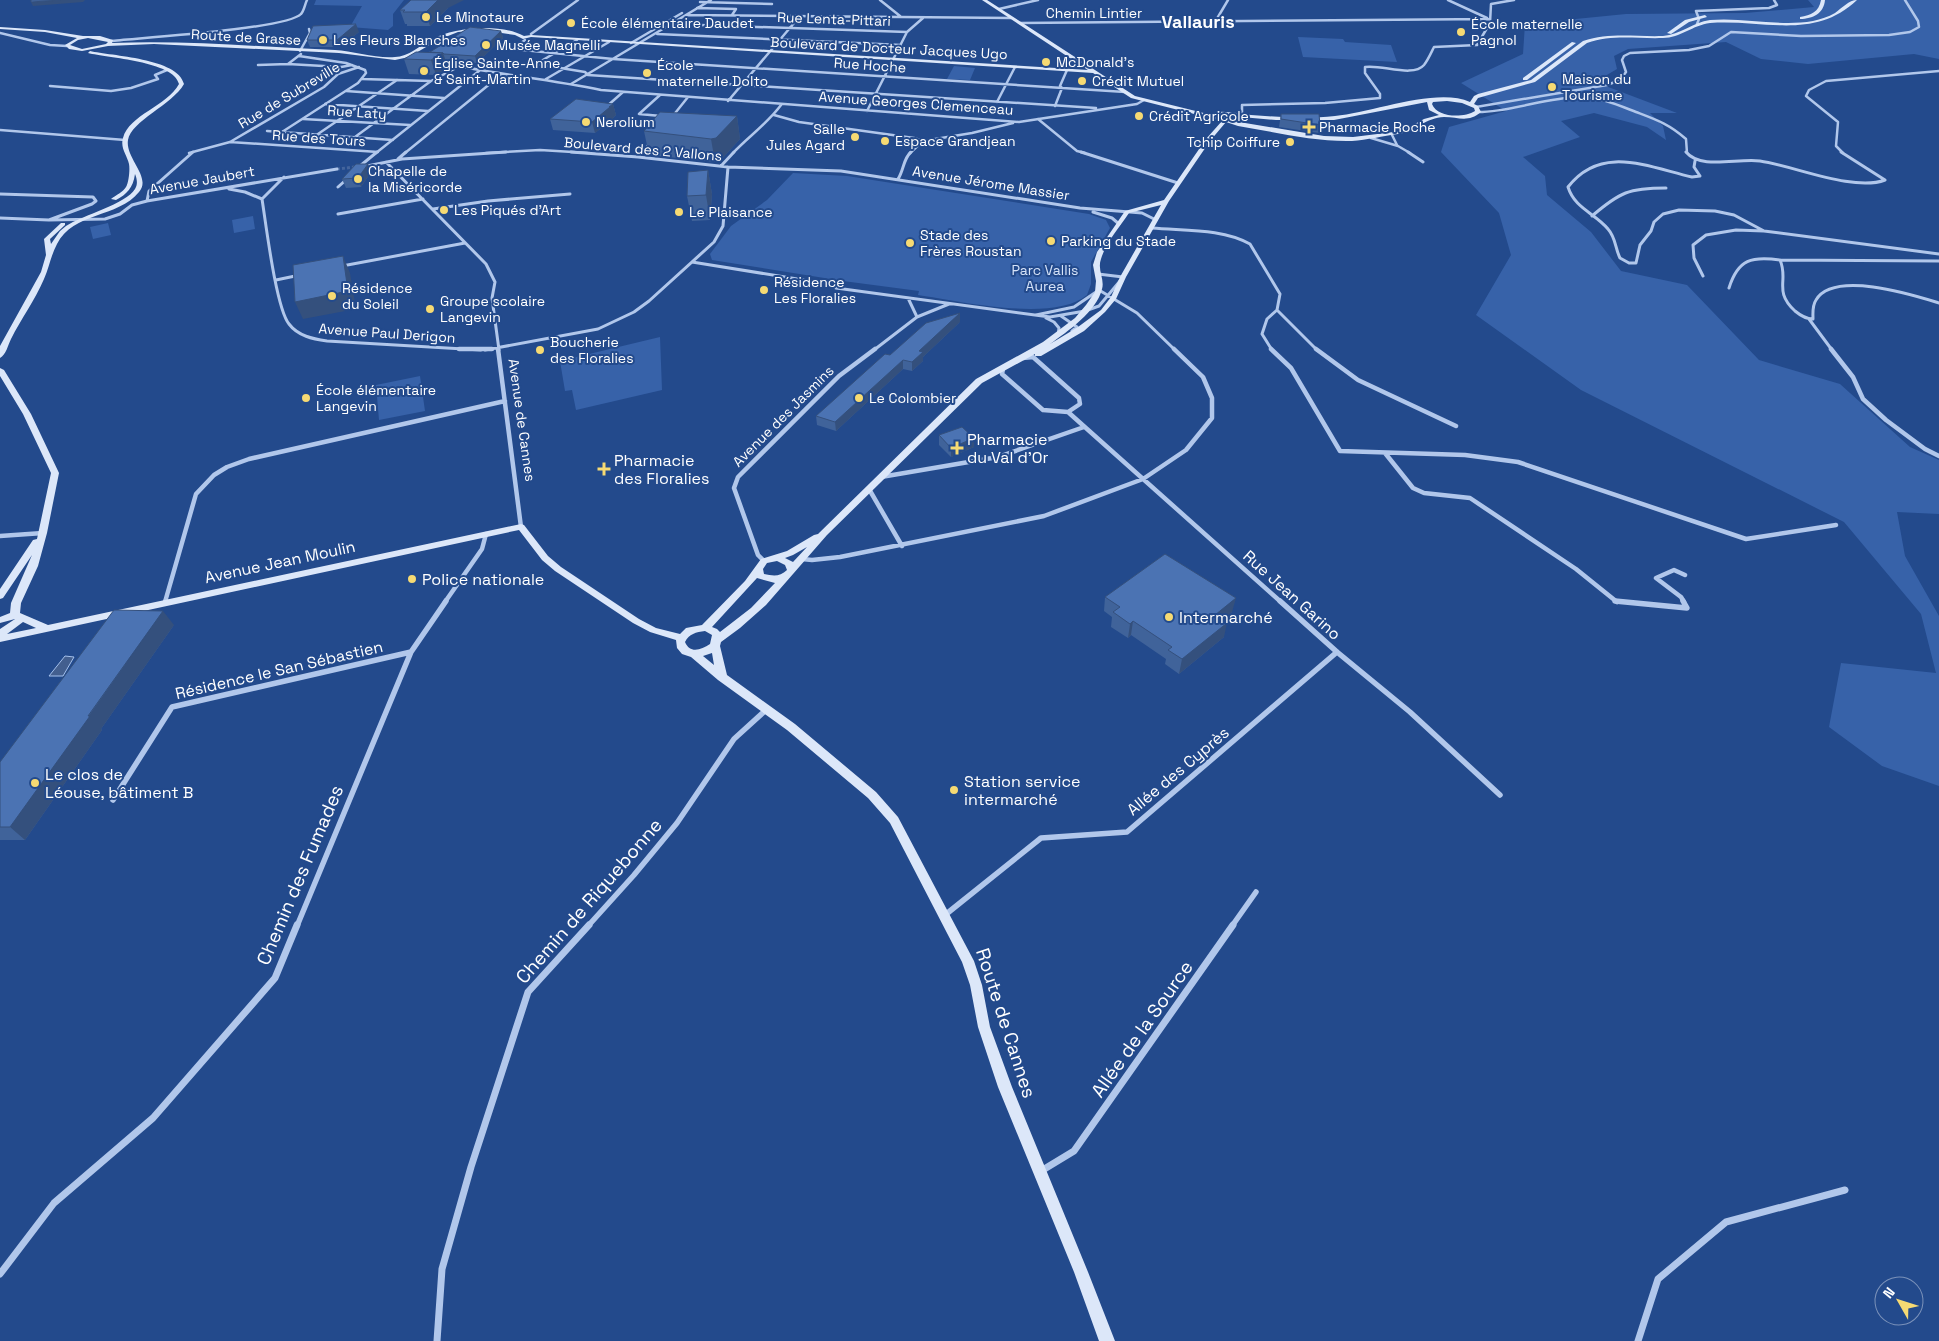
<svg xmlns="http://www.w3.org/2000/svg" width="1939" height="1341" font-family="'Space Grotesk',sans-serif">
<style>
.green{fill:#3762a9}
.water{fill:#435f8f;stroke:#a5c1ec}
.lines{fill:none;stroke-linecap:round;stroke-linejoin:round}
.street-tunnel{stroke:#44659d;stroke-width:3;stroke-dasharray:3 2;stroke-linecap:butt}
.street-far4{stroke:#b1c7eb;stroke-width:2.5}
.street-far3{stroke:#b1c7eb;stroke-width:3}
.street-far2{stroke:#b1c7eb;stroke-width:4.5}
.street-far1{stroke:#b1c7eb;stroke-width:5.5}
.street{stroke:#b1c7eb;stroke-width:7}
.secondary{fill:#dce7f9;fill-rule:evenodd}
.wall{fill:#40639a}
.shaded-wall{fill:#34507d}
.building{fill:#4b73b3;stroke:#34507d}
.poi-dot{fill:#f6da73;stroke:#234a8c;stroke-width:2}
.labels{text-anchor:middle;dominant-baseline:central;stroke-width:4;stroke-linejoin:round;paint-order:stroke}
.far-street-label{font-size:14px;fill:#fff;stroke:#234a8c}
.far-poi-label{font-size:14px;fill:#fff;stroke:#234a8c;text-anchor:start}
.far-park-label{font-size:14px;fill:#d6e3f8;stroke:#234a8c}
.poi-label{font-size:16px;fill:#fff;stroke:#234a8c;text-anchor:start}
.street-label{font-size:16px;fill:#fff;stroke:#234a8c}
.far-district-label{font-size:18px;font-weight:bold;fill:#fff;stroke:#234a8c}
.near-street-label{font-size:19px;fill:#fff;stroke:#234a8c}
</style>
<rect width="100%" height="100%" fill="#234a8c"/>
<!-- green -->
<path class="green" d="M316 0H404L393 14V26L388 30 350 27 362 6 314 5Z
M1808 0H1939V59L1914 54 1808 64 1761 59 1726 42 1628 49 1614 56 1617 69 1595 82 1677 113H1650L1663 126 1666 140 1647 127 1594 113 1561 121 1580 137 1523 157 1545 176 1547 195 1591 232 1621 271 1687 285 1759 360 1840 384 1910 447 1939 460V514L1897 512 1905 556 1939 616V786L1882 766 1829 727 1841 663 1936 673 1921 614 1844 522 1581 390 1476 315 1511 255 1499 213 1441 152 1449 127 1506 111 1461 83 1523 54 1525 24 1626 14 1745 13 1814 7Z
M1298 37 1343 39 1345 42 1391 45 1397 62 1303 57Z
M954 66 975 68 970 80 947 79Z
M793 173 847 176 1089 214 1106 220 1110 228 1091 262V284L1087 295C1054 323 959 301 918 295L919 291 843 281 712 260 710 254 731 226 767 200Z
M253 216 255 229 234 233 232 220Z
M108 223 111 235 93 239 90 227Z
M660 337 662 390 576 410 572 390 565 391 560 361Z
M420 376 425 411 379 420 376 385Z"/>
<!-- water -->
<path class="water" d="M65 656 74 657 63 676H49Z"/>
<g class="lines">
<!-- street-tunnel -->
<path class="street-tunnel" d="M337 169 355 167"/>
<!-- street-far4 -->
<path class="street-far4" d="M880 0 900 16
M1448 0 1487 18
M700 2 772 4
M697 8 736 9 732 15
M999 9 1038 0
M686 15 1011 18
M1215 22 1228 0
M1020 23 1490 19
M671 24 907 32
M1697 24 1699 19 1696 11 1769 8 1777 5 1774 0
M0 33 50 45 67 46
M531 34 578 0
M657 34 901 45
M525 40 513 49 613 59 1125 92
M577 40 536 64 585 72 588 75 1096 108
M111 41C139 38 287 29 301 14 304 11 305 4 307 0
M631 43 682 13
M300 51 310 33 309 29
M301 54 288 64 341 67 352 65
M442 63C495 74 548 79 601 90L1019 122 1137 104 1144 100
M258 65 288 64
M362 79 431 81 460 66
M546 79 609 42
M571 84 711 0
M50 86 111 91 131 88 158 79 155 75 167 70
M346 91 444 98
M660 95 639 114 661 116
M728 101 800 16
M997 102 1015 67
M325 104 428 111
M1055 106 1062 88 1060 86 1067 70
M606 107 623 92
M1476 107 1607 85 1620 80 1626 72 1622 60 1624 56 1630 53 1689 50 1709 46 1731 32 1801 36 1889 35 1910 32 1919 27 1918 21 1905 0
M867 111 907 32 923 18
M1478 112C1512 112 1546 97 1581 97 1600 97 1618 105 1636 112 1657 120 1669 124 1686 139L1687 153
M774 115 799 122 914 138 923 141
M1242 116V105L1325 103 1380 98V94L1365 73V67C1381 64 1413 78 1424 65 1428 60 1431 53 1434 47L1477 45 1490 23 1491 4 1514 0
M672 117 688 97
M303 119 410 125
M1038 119 1077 151 1085 153
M0 130 125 140
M267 131 393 140
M282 132 358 83 366 73 365 70 346 63 299 56
M318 134 397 80
M1392 135 1397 145
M355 137 431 81
M1371 138 1398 146 1410 153
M230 142 378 152
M189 153 230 142 324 87 338 74 359 67
M376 153 479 71
M405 153 502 74
M486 153 540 150 589 153
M641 153 651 142
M733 153C748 137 768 123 781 105
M910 153 923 141 972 133 1013 123
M1843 153 1836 146 1838 122 1806 96 1809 90 1826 81 1939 71"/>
<!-- street-far3 -->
<path class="street-far3" d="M571 152 638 157 728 167 841 171 1080 208 1142 213 1156 220
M1081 152 1178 183
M1408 152 1423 162
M1686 152C1701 170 1737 158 1760 161 1794 166 1854 192 1885 180L1841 152
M638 157 642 152
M398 159 406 152
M1695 161 1694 167 1700 176 1692 177C1648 167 1601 144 1568 187 1575 209 1595 213 1608 229 1616 238 1615 248 1620 258L1629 263H1636L1640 245 1651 231 1654 222 1663 214 1679 210 1715 211 1734 215 1764 231
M386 162 486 264 495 282 492 298 499 350
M360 166 377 152
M721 166 734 152
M362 167 402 159 506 152
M284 177 262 199C266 224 276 308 289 324 298 336 313 339 327 341L481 350
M898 179C904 170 903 159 911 152
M338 187 347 179
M229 189 245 192 262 199
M0 194 93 197 96 201 92 204 49 220 105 219 120 214 132 205 147 201 337 169
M147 201 149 191 193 152
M433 209 488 201 570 194
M1093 212 1112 218 1119 224
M338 214 423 199
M1592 216C1620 192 1629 188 1666 188
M0 218 49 220
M1152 228C1183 231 1222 228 1250 244L1280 294 1277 310 1317 350
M1780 260 1939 261
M692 262 822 283
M342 266 465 243
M1098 274 1123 277
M1703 276 1694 258 1693 245 1706 235 1736 230 1764 231 1939 254
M276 280 300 275
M836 288 1050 317 1085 311 1099 306 1120 281
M1729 288C1738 259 1752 256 1780 260 1789 280 1773 291 1795 311 1801 316 1806 319 1813 319 1813 313 1812 306 1816 300 1834 270 1913 295 1939 303
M908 298 917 317
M1036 315 1074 307 1099 290 1137 313 1175 350
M1061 316 1077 327 1072 331
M1046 318 1054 322 1059 328 1058 335
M1809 319 1832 350
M485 350 598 329 634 312 649 301 714 242 723 226 728 167
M874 350 917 317 949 304
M1272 350 1262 334 1267 319 1277 310"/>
<!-- street-far2 -->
<path class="street-far2" d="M459 349H492
M498 349 521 527
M1271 349 1291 368 1340 451 1465 455 1518 462 1746 539 1836 525
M1316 349 1358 380 1456 426
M1831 349 1853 377 1863 399 1886 420 1925 449 1939 456
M1003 369 1002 374 1043 410 1068 412 1080 404 1079 398 1033 357 1023 358
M1068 412 1281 602
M1385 453 1413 488 1424 493 1470 498 1576 569 1617 602
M881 477 998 457 1084 427
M869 489 902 546
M0 536 43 533
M802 559 812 560 840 557 1044 516 1143 479 1186 450 1212 418V398L1203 377 1174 349
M764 561 758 555 734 488 738 477 839 376 875 349
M165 602 196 494 214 475 227 467 249 459 505 401
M445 602 482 549 486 534
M1684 602 1681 597 1656 578 1674 570 1685 575"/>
<!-- street-far1 -->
<path class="street-far1" d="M1280 601 1337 652 1410 712 1500 795
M1615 601 1687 608 1683 601
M165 603 166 601
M113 800 172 707 411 652
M945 915 1041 838 1127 832 1337 652
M297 926 411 652 446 601
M588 926 634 875 677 823 734 739 766 710
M1232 926 1256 892"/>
<!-- street -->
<path class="street" d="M1041 1171 1074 1151 1233 925
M0 1274 54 1203 153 1118 275 978 297 925
M437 1341 442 1269 471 1167 528 992 589 925
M1638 1341 1658 1279 1726 1222 1845 1190"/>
<!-- secondary -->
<path class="secondary" d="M982 0H987L1135 96 1224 118 1227 116 1217 114V112C1228 111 1240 114 1251 115 1279 117 1307 119 1335 116 1372 113 1436 87 1470 102L1474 96 1478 94 1531 80 1583 41C1610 32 1635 37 1663 36 1680 35 1693 22 1710 20 1744 17 1779 27 1813 21 1821 19 1828 17 1835 13 1842 8 1849 0 1857 0 1814 41 1763 19 1710 23 1693 25 1680 38 1663 38 1637 39 1612 34 1587 43L1535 82 1478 98 1474 104 1478 106 1481 112C1468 123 1459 117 1444 117 1427 117 1414 132 1398 134 1383 136 1367 140 1352 141 1314 142 1275 132 1238 126L1226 122 1210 141 1169 201 1126 277 1116 299 1105 312 1084 331 1041 356H1035V354L982 383 827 535 766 605 740 628 721 642 720 646 727 675 795 724 876 792 898 817 974 961 982 985 990 1027 1012 1087 1088 1272 1115 1341H1099L1074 1272 998 1087 978 1027 970 985 962 962 890 823 868 798 787 730 718 680 691 657 682 654 677 648 676 640 650 632 633 623 555 571 542 560 519 530 0 642V629L15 619 0 623V617L10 613 11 603 32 555 3 598 0 599V589L33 540 37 539 51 473 23 414 0 376V368L4 370 31 414 59 473 47 533 38 566 21 603 20 613 48 625 521 524 524 525 548 556 561 567 639 619 656 628 680 634 686 628 702 625 745 581 761 559 787 551 814 535 818 534 976 379 1043 342 1075 318 1086 305 1095 292 1096 281 1093 265 1097 252 1125 211 1164 200 1206 139 1222 121 1131 98 1093 73 531 37 523 39 515 35 482 30 458 32 438 40 409 57 395 60 339 53 154 44 108 46 82 51 69 49 65 45 77 38 45 32 0 29V27L45 30 83 36H100L113 40 112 43C186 40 261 47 335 50 353 51 378 59 395 57 408 57 421 45 432 39 455 27 500 23 524 36L531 35 1088 70ZM88 38 108 42 106 44 82 49 70 45 78 40ZM1447 101 1462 103 1474 108 1475 111C1464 118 1437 118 1432 104L1433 102ZM1427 102 1429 110 1439 115 1424 119 1402 131 1353 137 1324 136 1239 122 1229 119 1230 116 1276 120H1334ZM1161 205 1120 277 1111 297 1101 310 1078 327 1050 344C1067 332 1097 311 1102 289 1105 279 1097 270 1101 259 1106 242 1119 228 1129 213ZM807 547 793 562 785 558 793 555ZM777 561 785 565 787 570C780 577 773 576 764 574L763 569 767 563ZM757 578 775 583 751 608 720 632 717 629 712 627ZM23 622 36 628 7 634ZM705 631 712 635 710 644C701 650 690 654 685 642 689 634 696 632 705 631ZM712 653 714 665 703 656Z
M1821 0H1825C1824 13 1813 19 1800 19V17C1811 15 1819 12 1821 0Z
M1705 15 1707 17 1689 22 1671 34 1667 33 1685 20Z
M1572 42 1576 43 1527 80H1523V78Z
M90 51C111 56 178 58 184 84 172 105 131 121 128 140 125 158 152 177 139 192 118 218 73 212 57 244 51 255 49 268 44 279 35 300 21 319 11 339 8 345 6 355 0 358V346L41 272 46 255 44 239 61 223H65V225L50 239 51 244 60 231 66 226C83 215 126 204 135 189 138 184 137 179 135 174 133 188 127 194 116 200L111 199C116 195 123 192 126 187 129 182 130 169 129 164 127 155 120 148 123 138 129 115 167 106 179 84 174 61 107 58 88 53Z"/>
</g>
<!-- wall -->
<path class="wall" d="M448 8 430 26H407V24H405L400 10Z
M501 31 503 38 477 63 446 61 448 67 436 75 409 74 404 59Z
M359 32 340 47H310L307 40Z
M613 104 616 115 613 118V119L595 133 553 130 550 119Z
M1281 114 1320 125 1319 133 1279 127Z
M737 116 740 139 720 161 715 162 649 155 644 131Z
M368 164 371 172 361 187 346 188 342 179Z
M708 170 712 194 710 220 692 221 687 196Z
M960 322 923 357V361L912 371 903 369 836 431 817 425 816 416 890 355Z
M939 435 974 438V447L951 457 939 445Z
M1105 597 1232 612 1223 620 1224 637 1179 674 1165 664 1166 659 1131 635 1128 638 1111 627 1112 617 1104 611Z
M174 625 101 729 102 730 25 840H0V762Z"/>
<!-- shaded-wall -->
<path class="shaded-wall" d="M61 0H85L83 2 33 6 31 2Z
M438 0H464L448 8 430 26 426 12Z
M356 24 359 32 340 47 337 40Z
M501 31 503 38 477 63 475 56Z
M443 53 448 67 436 75 431 60Z
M613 104 616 115 613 118V119L595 133 592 122Z
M737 116 740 139 720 161 715 162 711 139Z
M368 164 371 172 361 187 358 178Z
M708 170 712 194 710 220 706 195Z
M343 256 350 273 356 309 303 319 295 302Z
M960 313V322L923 357V361L912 371V362L919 351Z
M903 360V369L836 431 835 422Z
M974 438V447L951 457V448Z
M1236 598 1232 612 1211 629 1215 615Z
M163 611 174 625 101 729 102 730 25 840 10 827Z
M1133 621 1131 635 1128 638 1130 624Z
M1227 623 1224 637 1179 674 1182 659Z"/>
<!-- building -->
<path class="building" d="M31 0H61L31 2Z
M411 0H438L426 12H403L405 10H400Z
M356 24 337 40H307L313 26Z
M470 27 501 31 475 56 444 54 443 53 430 52Z
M416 52 443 53 431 60 404 59Z
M576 99 613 104 609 107H610L592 122 550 119Z
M660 112 737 116 716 138 711 139 644 131Z
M1281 114H1319L1320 125 1281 119Z
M356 164H368L358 178 342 179Z
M708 170 706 195 687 196 688 172Z
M343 256 348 291 295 302 293 265Z
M960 313 919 351 923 352 912 362 903 360 835 422 816 416 885 354 890 355 926 323Z
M962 427 974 438 951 448 939 435Z
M1165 554 1236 598 1215 615 1227 623 1182 659 1168 650 1172 647 1133 621 1130 624 1113 612 1120 607 1105 597Z
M114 610 163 611 88 716H90L10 827H0V762Z"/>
<!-- markers -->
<g class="poi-dot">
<circle cx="426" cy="17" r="5"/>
<circle cx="571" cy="23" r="5"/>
<circle cx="1461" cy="32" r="5"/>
<circle cx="323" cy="40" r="5"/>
<circle cx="486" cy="45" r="5"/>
<circle cx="1046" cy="62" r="5"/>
<circle cx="424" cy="71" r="5"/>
<circle cx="647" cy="73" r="5"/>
<circle cx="1082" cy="81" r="5"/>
<circle cx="1552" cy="87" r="5"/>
<circle cx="1139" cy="116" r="5"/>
<circle cx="586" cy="122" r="5"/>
<path d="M1306.5 119.5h5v5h5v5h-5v5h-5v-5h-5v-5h5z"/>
<circle cx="855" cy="137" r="5"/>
<circle cx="885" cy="141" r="5"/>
<circle cx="1290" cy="142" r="5"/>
<circle cx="358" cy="179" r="5"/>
<circle cx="444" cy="210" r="5"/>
<circle cx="679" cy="212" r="5"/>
<circle cx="1051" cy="241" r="5"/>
<circle cx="910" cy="243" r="5"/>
<circle cx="764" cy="290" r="5"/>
<circle cx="332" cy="296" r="5"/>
<circle cx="430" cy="309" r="5"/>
<circle cx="540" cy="350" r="5"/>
<circle cx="306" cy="398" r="5"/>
<circle cx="859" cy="398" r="5"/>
<path d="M954.5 440.5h5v5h5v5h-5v5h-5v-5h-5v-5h5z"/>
<path d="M601.5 461.5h5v5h5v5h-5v5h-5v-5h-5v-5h5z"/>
<circle cx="412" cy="579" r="5"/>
<circle cx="1169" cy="617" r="5"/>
<circle cx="35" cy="783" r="5"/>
<circle cx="954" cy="790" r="5"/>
</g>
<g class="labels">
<!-- far-street labels -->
<g class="far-street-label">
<text x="1094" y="13">Chemin Lintier</text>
<text transform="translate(834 19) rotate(2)">Rue Lenta-Pittari</text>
<text transform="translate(246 37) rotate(3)">Route de Grasse</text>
<text transform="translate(889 48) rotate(3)">Boulevard de Docteur Jacques Ugo</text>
<text transform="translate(870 65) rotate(4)">Rue Hoche</text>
<text transform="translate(289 95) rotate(-31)">Rue de Subreville</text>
<text transform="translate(916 103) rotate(4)">Avenue Georges Clemenceau</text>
<text transform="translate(357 112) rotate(4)">Rue Laty</text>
<text transform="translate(319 138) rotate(4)">Rue des Tours</text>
<text transform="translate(643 149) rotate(5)">Boulevard des 2 Vallons</text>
<text transform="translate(202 180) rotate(-10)">Avenue Jaubert</text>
<text transform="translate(991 183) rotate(9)">Avenue Jérome Massier</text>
<text transform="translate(387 333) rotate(4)">Avenue Paul Derigon</text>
<text transform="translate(783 416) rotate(-45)">Avenue des Jasmins</text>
<text transform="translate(522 420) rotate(82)">Avenue de Cannes</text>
</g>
<!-- far-poi labels -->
<g class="far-poi-label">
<text x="436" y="17">Le Minotaure</text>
<text x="581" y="23">École élémentaire Daudet</text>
<text x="1471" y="24">École maternelle<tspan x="1471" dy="16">Pagnol</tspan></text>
<text x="333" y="40">Les Fleurs Blanches</text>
<text x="496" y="45">Musée Magnelli</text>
<text x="1056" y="62">McDonald's</text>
<text x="434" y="63">Église Sainte-Anne<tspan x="434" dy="16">&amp; Saint-Martin</tspan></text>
<text x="657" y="65">École<tspan x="657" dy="16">maternelle Dolto</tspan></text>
<text x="1562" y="79">Maison du<tspan x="1562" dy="16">Tourisme</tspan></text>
<text x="1092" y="81">Crédit Mutuel</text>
<text x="1149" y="116">Crédit Agricole</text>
<text x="596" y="122">Nerolium</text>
<text x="1319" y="127">Pharmacie Roche</text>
<text x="845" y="129" text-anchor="end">Salle<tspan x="845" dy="16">Jules Agard</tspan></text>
<text x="895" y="141">Espace Grandjean</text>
<text x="1280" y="142" text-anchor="end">Tchip Coiffure</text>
<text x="368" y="171">Chapelle de<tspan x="368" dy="16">la Miséricorde</tspan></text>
<text x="454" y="210">Les Piqués d'Art</text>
<text x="689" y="212">Le Plaisance</text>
<text x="920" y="235">Stade des<tspan x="920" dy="16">Frères Roustan</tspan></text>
<text x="1061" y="241">Parking du Stade</text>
<text x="774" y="282">Résidence<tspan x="774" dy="16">Les Floralies</tspan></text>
<text x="342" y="288">Résidence<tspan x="342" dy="16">du Soleil</tspan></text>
<text x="440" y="301">Groupe scolaire<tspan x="440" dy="16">Langevin</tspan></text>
<text x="550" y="342">Boucherie<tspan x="550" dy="16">des Floralies</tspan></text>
<text x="316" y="390">École élémentaire<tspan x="316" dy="16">Langevin</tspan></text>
<text x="869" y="398">Le Colombier</text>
</g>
<!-- far-park labels -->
<g class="far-park-label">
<text x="1045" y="270">Parc Vallis<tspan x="1045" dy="16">Aurea</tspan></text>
</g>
<!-- poi labels -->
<g class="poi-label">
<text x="967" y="439">Pharmacie<tspan x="967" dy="18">du Val d'Or</tspan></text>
<text x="614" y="460">Pharmacie<tspan x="614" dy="18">des Floralies</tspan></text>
<text x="422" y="579">Police nationale</text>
<text x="1179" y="617">Intermarché</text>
<text x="45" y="774">Le clos de<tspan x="45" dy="18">Léouse, bâtiment B</tspan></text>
<text x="964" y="781">Station service<tspan x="964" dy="18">intermarché</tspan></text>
</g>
<!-- street labels -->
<g class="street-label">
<text transform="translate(280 562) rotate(-12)">Avenue Jean Moulin</text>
<text transform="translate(1292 595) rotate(42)">Rue Jean Garino</text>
<text transform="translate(279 670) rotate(-13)">Résidence le San Sébastien</text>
<text transform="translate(1178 771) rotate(-40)">Allée des Cyprès</text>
</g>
<!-- far-district labels -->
<g class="far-district-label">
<text x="1198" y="21">Vallauris</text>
</g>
<!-- near-street labels -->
<g class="near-street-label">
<text transform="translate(300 875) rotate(-67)">Chemin des Fumades</text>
<text transform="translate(589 901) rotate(-49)">Chemin de Riquebonne</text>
<text transform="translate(1006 1023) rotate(72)">Route de Cannes</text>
<text transform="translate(1142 1029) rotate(-55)">Allée de la Source</text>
</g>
</g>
<!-- north arrow -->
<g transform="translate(1899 1301) rotate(309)"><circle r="24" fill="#234a8c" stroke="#7b92ba"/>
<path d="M0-4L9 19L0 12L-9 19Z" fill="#f6da73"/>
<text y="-8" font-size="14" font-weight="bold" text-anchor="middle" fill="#ffffff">N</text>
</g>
</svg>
